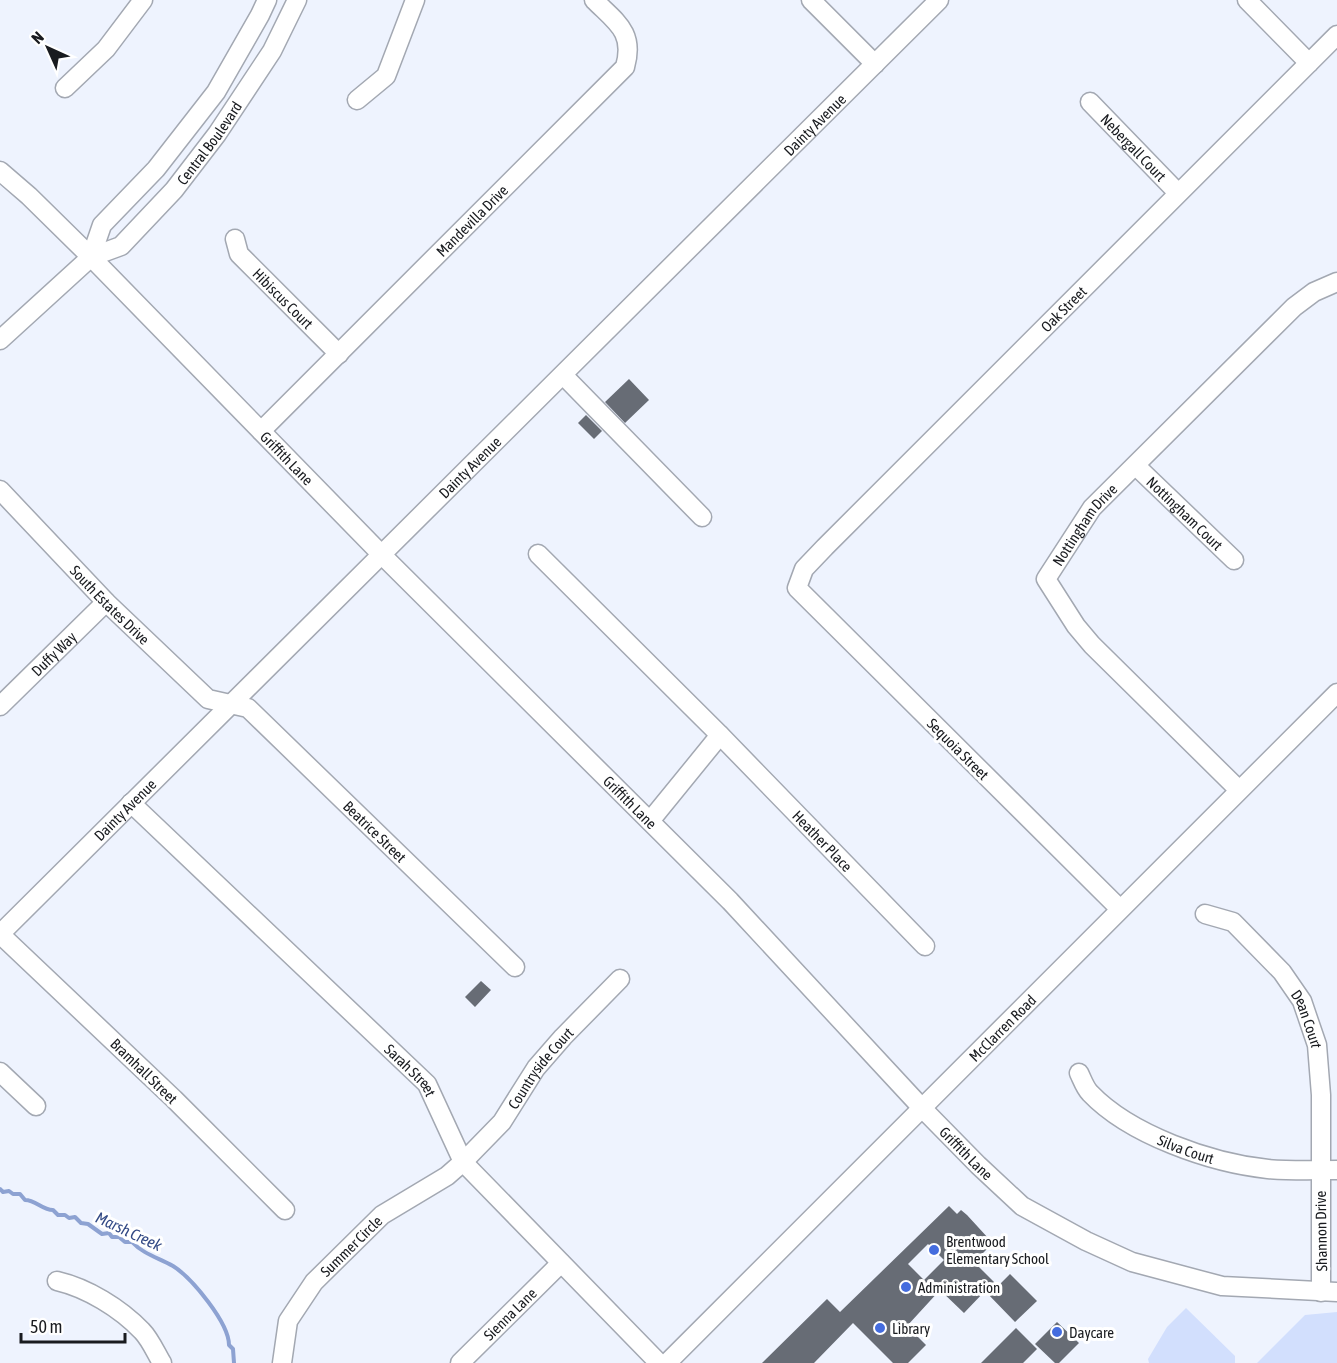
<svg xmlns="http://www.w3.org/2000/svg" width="1337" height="1363" font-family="'Asap Condensed',sans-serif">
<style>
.green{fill:#d2dffd}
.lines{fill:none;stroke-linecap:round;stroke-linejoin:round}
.stream{stroke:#8da2d2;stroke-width:4}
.building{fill:#676c75;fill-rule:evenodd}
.minor-casing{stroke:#a3a8b2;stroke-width:21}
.minor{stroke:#fff;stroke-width:18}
.poi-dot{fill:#446cde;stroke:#fff;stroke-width:2}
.labels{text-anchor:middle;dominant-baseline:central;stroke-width:6;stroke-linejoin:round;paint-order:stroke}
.street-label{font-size:15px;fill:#191b1f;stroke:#fff}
.poi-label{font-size:15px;fill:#191b1f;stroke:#fff;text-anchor:start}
.water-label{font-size:16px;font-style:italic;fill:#324985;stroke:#fff}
</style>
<rect width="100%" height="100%" fill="#eef3fe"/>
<!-- green -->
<path class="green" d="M1186 1308 1235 1356V1363H1149L1148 1359 1167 1327Z
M1337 1312V1363H1257L1305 1315Z"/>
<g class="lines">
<!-- stream -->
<path class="stream" d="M0 1189 3 1192 9 1191 13 1194H20L25 1200C36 1200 42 1210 53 1210L58 1215H65L69 1218 75 1217 81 1223 88 1224 102 1234 109 1233 112 1237H119L125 1242H132C143 1254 159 1258 173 1266 192 1278 229 1323 229 1345L233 1349 234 1363"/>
</g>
<!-- building -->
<path class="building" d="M629 379 649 400 625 423 605 402Z
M586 415 602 431 594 439 578 423Z
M481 981 491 990 475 1007 465 997Z
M949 1206 957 1214 961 1210 967 1215 989 1239 986 1242 990 1246 974 1262 998 1286 1010 1274 1037 1301 1015 1322 985 1291 964 1313 940 1290 907 1326 926 1345 908 1363H893L853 1323 814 1363H762L827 1299 840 1312ZM928 1244 944 1260 924 1280 908 1264Z
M1057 1322 1079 1343 1059 1363H1055L1035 1344Z
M1016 1328 1037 1349 1023 1363H981Z"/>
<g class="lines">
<!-- minor casing -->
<g class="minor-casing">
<g id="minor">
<path d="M811 0 875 64"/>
<path d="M1247 0 1309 63"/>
<path d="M65 88 106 49 143 0"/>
<path d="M357 100 386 76 415 0"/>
<path id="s1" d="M1090 102 1178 193"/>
<path id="s2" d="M0 171 29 196 91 257 381 554 730 901 922 1108 978 1165 1022 1206 1086 1241 1132 1262 1222 1286 1337 1292"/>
<path id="s3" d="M235 239 239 254 339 354"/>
<path d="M91 257 102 225 156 169 216 92 260 15 267 0"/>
<path id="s4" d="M0 340 91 257 121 246 174 190 217 134 272 51 297 0"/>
<path d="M564 376 702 517"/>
<path id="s5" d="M261 431 625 67C635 32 616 22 594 0"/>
<path id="s6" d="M1136 466 1234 560"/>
<path id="s7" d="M0 490 106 602 208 699 248 708 515 967"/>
<path id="s8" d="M538 554 720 735 925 946"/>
<path id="s9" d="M0 706 106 602"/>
<path id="s10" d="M1239 790 1092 645 1076 626 1046 579 1092 508 1294 307 1314 292 1337 282"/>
<path id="s11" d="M131 803 427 1084 463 1162 659 1363"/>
<path d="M650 821 720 735"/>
<path id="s12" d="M1120 909 797 588 804 569 825 547 1337 35"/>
<path id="s13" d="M1205 914 1233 922 1282 972 1302 1001 1317 1045 1321 1095V1292"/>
<path d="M0 1072 36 1106"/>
<path id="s14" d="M1079 1073C1082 1079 1085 1088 1090 1093 1130 1135 1211 1163 1268 1169 1291 1171 1314 1170 1337 1170"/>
<path id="s15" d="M285 1210 174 1099 0 934C312 622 627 312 939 0"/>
<path d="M57 1281C87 1288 120 1308 142 1331 150 1339 156 1353 162 1363"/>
<path id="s16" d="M282 1363 288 1321 314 1282 382 1215 447 1176 463 1162 502 1122 536 1068 563 1037 620 979"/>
<path id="s17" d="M460 1363 561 1263"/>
<path id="s18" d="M667 1363 1337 693"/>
</g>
</g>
<!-- minor -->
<use href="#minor" class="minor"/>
</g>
<!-- markers -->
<g class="poi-dot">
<circle cx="934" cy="1250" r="6"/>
<circle cx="906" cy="1287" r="6"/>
<circle cx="880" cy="1328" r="6"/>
<circle cx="1057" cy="1332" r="6"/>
</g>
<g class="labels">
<!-- street labels -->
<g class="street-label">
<text stroke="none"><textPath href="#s15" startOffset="1545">Dainty Avenue</textPath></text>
<text stroke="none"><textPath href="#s4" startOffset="291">Central Boulevard</textPath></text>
<text stroke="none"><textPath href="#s1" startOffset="63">Nebergall Court</textPath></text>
<text stroke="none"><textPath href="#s5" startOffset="298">Mandevilla Drive</textPath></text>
<text stroke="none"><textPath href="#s3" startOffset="78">Hibiscus Court</textPath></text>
<text stroke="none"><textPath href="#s12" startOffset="843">Oak Street</textPath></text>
<text stroke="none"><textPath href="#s2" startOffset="406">Griffith Lane</textPath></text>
<text stroke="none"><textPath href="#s15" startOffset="1059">Dainty Avenue</textPath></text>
<text stroke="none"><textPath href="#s6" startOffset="68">Nottingham Court</textPath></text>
<text stroke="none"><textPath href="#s10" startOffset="354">Nottingham Drive</textPath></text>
<text stroke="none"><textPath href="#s7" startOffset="159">South Estates Drive</textPath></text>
<text stroke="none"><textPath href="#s9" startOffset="75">Duffy Way</textPath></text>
<text transform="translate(958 749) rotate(45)">Sequoia Street</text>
<text stroke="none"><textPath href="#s2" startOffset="892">Griffith Lane</textPath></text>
<text stroke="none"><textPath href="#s15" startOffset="573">Dainty Avenue</textPath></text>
<text stroke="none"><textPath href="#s7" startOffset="513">Beatrice Street</textPath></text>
<text stroke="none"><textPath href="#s8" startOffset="404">Heather Place</textPath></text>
<text stroke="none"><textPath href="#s13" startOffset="153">Dean Court</textPath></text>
<text stroke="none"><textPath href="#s18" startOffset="474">McClarren Road</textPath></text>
<text stroke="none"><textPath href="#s16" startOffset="404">Countryside Court</textPath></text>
<text transform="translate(144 1071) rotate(44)">Bramhall Street</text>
<text stroke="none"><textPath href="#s11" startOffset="387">Sarah Street</textPath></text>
<text stroke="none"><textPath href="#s14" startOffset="135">Silva Court</textPath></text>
<text stroke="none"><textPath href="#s2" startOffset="1378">Griffith Lane</textPath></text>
<text transform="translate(1321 1231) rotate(-91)">Shannon Drive</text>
<text stroke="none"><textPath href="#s16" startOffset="141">Summer Circle</textPath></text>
<text stroke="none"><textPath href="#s17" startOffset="70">Sienna Lane</textPath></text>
</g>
<!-- poi labels -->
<g class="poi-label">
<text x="946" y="1241">Brentwood<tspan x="946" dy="17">Elementary School</tspan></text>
<text x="918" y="1287">Administration</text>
<text x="892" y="1328">Library</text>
<text x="1069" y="1332">Daycare</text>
</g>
<!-- water labels -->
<g class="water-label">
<text transform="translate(129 1231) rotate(25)">Marsh Creek</text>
</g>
</g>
<!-- north arrow -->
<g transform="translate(48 48) rotate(315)" stroke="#ffffff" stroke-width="4.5" paint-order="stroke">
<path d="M0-4.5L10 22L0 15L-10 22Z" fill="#191b1f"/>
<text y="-9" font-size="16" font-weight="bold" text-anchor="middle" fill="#191b1f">N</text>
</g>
<!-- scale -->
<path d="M21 1333v9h104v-9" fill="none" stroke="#191b1f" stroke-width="3"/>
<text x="30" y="1333" font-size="18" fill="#191b1f" stroke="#ffffff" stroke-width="4.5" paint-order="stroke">50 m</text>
</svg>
